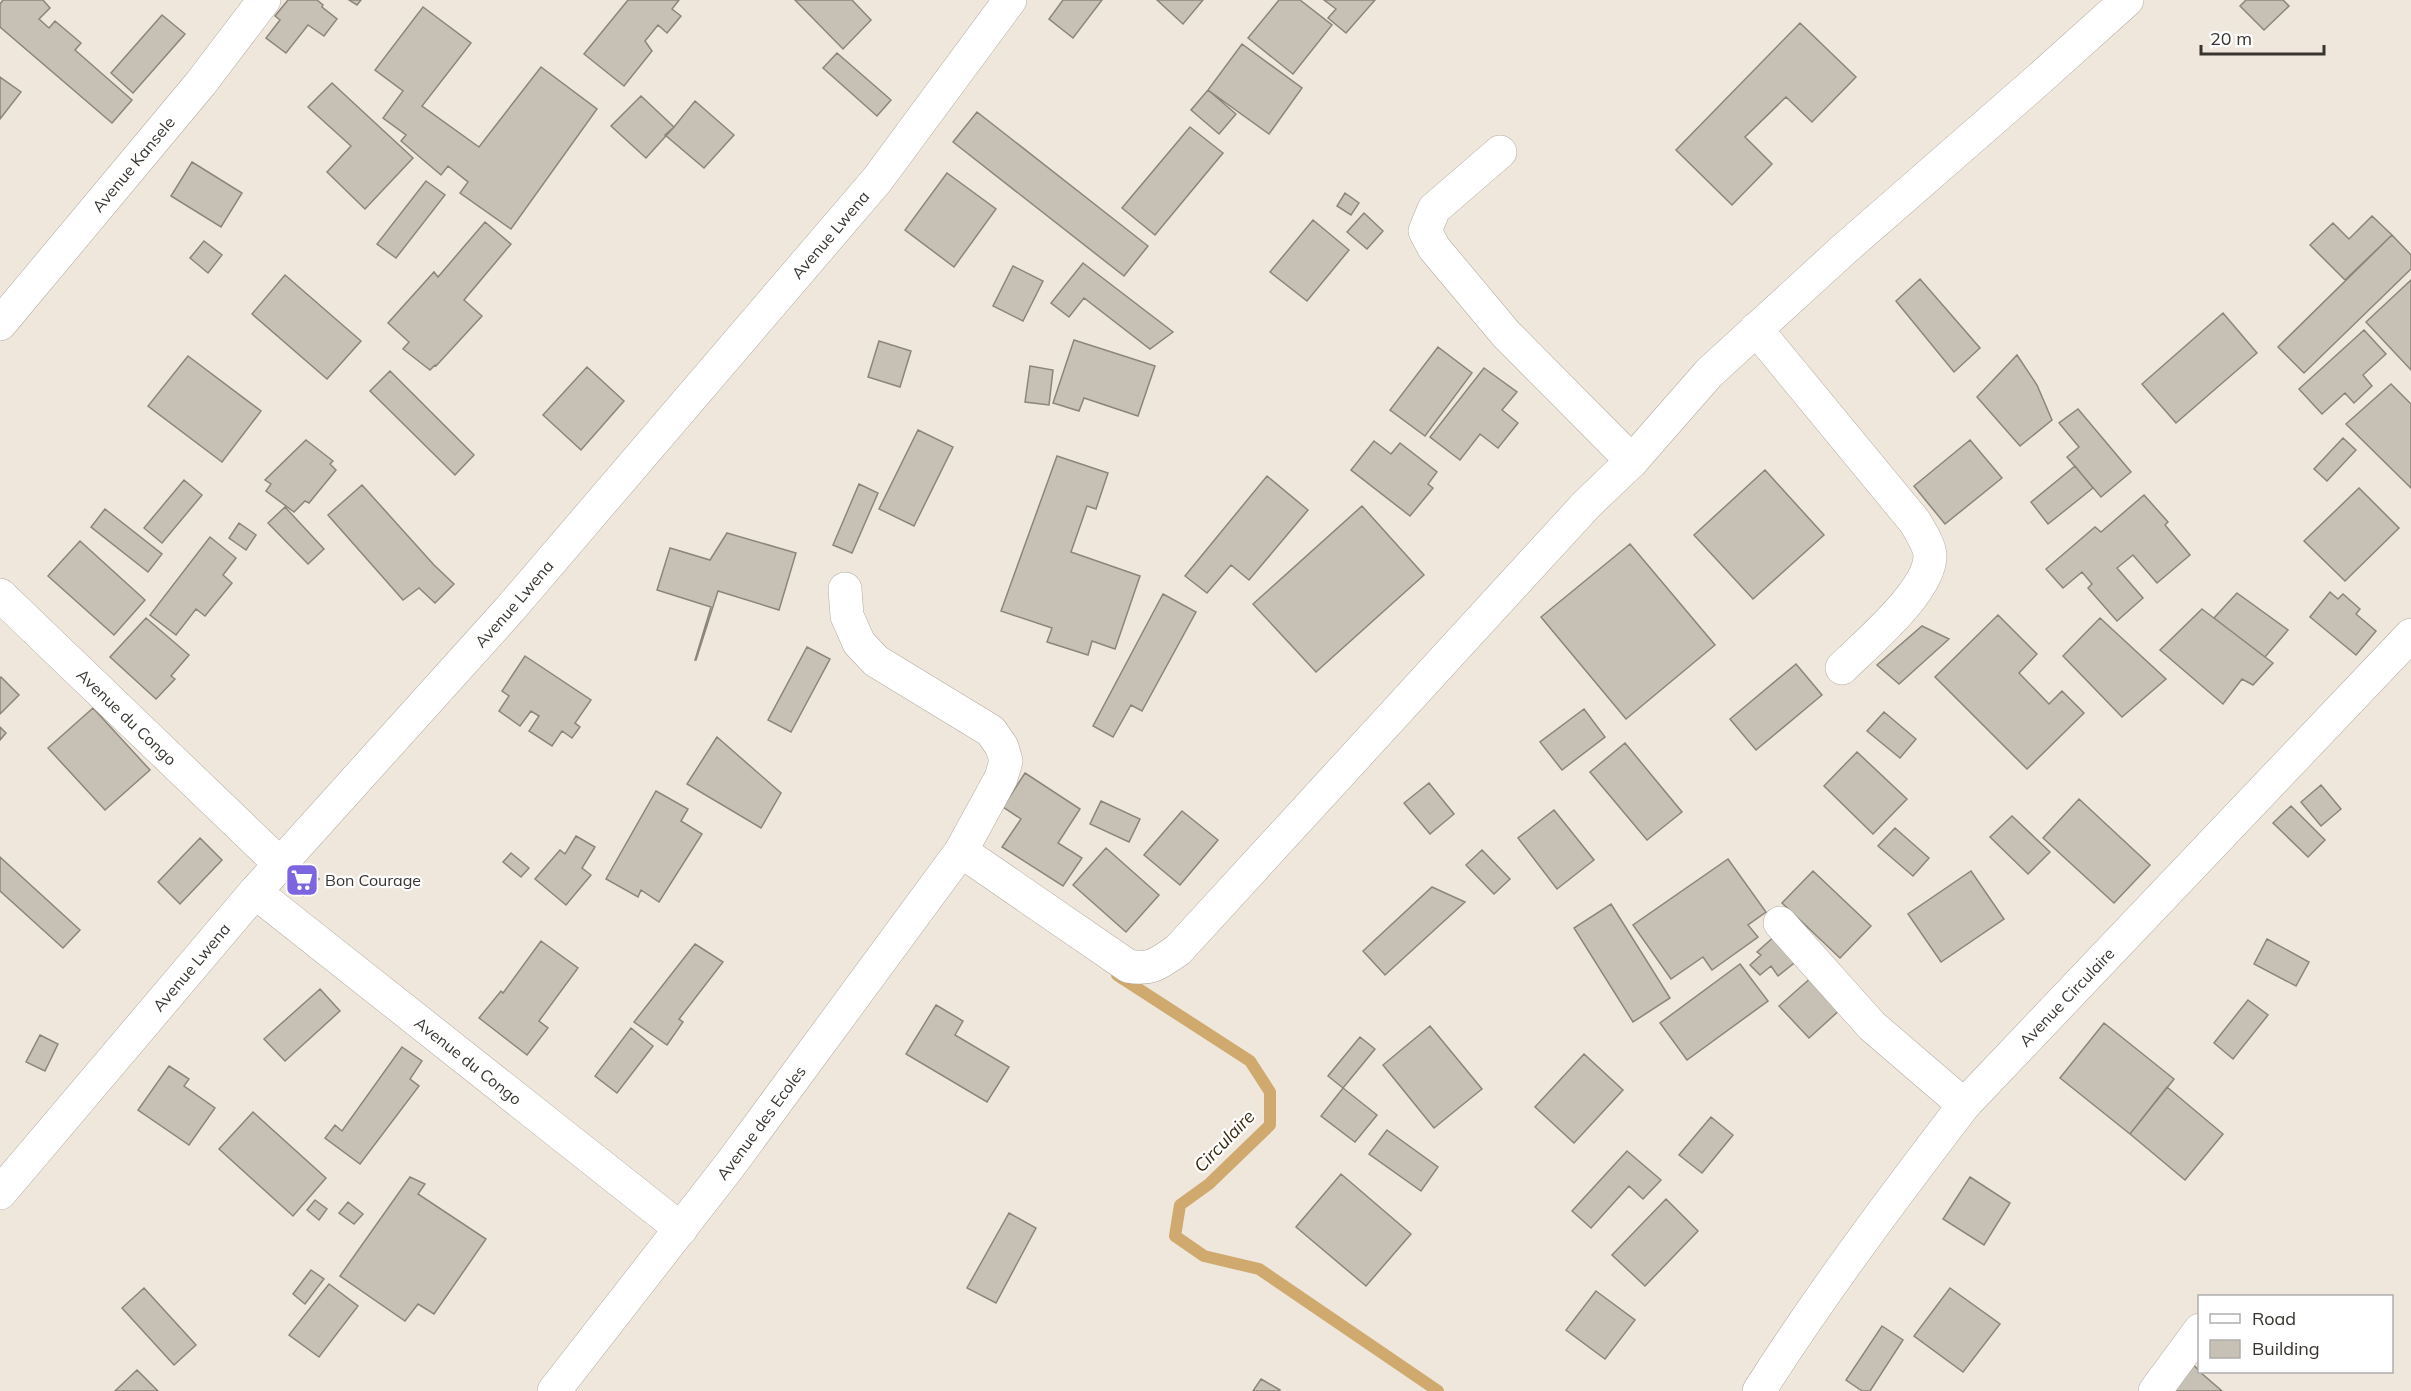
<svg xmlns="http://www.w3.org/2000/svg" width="2411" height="1391" font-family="Mulish,sans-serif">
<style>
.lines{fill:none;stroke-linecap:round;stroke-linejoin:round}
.stream{stroke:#cfa96d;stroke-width:12}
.building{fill:#c7c0b4;stroke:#8c857b;stroke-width:1.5}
.street-casing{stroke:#b3aca1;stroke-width:34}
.street{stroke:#fff;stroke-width:33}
.labels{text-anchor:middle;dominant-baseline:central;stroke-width:4.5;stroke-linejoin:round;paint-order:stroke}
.street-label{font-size:16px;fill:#383530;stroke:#fff}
.poi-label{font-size:16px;fill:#383530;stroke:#fff;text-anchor:start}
.water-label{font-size:18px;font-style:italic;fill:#39290e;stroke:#fff}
</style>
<rect width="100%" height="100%" fill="#efe7dc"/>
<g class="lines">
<!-- stream -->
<path class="stream" d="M1117 975 1250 1061 1270 1092V1125L1209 1184 1180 1205 1175 1236 1204 1256 1259 1269 1438 1391"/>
</g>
<!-- building -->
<path class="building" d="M3 0H43L50 8 39 19 49 28 55 21 81 43 75 50 132 100 112 123 0 27V4Z
M288 0H317L323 5 322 7 337 19 324 36 308 25 286 53 266 38 280 20 275 16Z
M349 0H361L357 5Z
M628 0H679L672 9 681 16 667 33 658 25 645 41 652 51 624 86 584 54Z
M795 0H852L871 20 843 49Z
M1063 0H1102L1073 38 1049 19Z
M1157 0H1203L1183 24Z
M1279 0H1300L1332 25 1293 74 1248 38Z
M1324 0H1375L1346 33 1328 18 1336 9Z
M2246 0H2283L2289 6 2264 30 2240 6Z
M423 7 471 43 422 106 479 147 541 67 597 109 511 229 460 193 468 182 448 166 441 175 401 141 406 135 383 118 403 91 375 70Z
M162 15 185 34 133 93 111 73Z
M1800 23 1856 77 1812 122 1786 97 1745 137 1772 164 1732 205 1676 150Z
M1242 44 1302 88 1269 134 1208 90Z
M837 53 891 100 877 116 823 68Z
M0 77 21 92 0 119Z
M332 83 413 158 365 209 327 172 351 146 308 107Z
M1208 90 1236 114 1219 134 1191 110Z
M641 96 674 127 646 158 611 126Z
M695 101 734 135 704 168 665 135 674 127Z
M977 112 1148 246 1124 276 953 142Z
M1190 127 1223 153 1155 235 1122 208Z
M192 162 242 193 221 227 171 196Z
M947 173 996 209 954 267 905 230Z
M426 181 445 195 396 258 377 244Z
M1345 193 1359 203 1351 215 1337 206Z
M1364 213 1383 231 1367 249 1347 232Z
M2372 216 2392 235 2345 280 2310 245 2333 223 2349 239Z
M1313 220 1349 250 1307 301 1270 272Z
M485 222 511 244 464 300 482 316 436 366 435 365 430 370 403 349 409 342 388 323 434 272 438 277Z
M2392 235 2411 255V269L2304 373 2278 347Z
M204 241 222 255 208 273 190 258Z
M1083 263 1173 332 1150 349 1084 298 1069 317 1051 303Z
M1013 266 1043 281 1023 321 993 306Z
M285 275 361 341 327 379 252 314Z
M1920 279 1980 348 1954 372 1896 301Z
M2411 280V370L2366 322Z
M2223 313 2257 353 2176 423 2142 384Z
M2364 330 2386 354 2363 375 2372 386 2354 403 2345 393 2322 414 2299 389Z
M1074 340 1155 366 1138 416 1084 398 1079 411 1053 403Z
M879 341 911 351 900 387 868 377Z
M1438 347 1472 373 1425 436 1390 410Z
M2017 355 2037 385 2052 420 2020 446 1977 397Z
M188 356 261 411 222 462 148 406Z
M1030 366 1053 370 1049 405 1025 402Z
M587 367 624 401 581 450 543 415Z
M1484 368 1517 392 1502 410 1518 423 1498 448 1480 434 1460 460 1430 437Z
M390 371 474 455 455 475 370 391Z
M2391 384 2411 404V488L2346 424Z
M2078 409 2131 472 2101 497 2067 457 2079 447 2059 423Z
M918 430 953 447 914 526 879 509Z
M2343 438 2356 450 2327 481 2314 469Z
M306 440 333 461 330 464 336 470 309 503 305 501 294 512 266 491 271 484 265 480Z
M1970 440 2002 478 1945 524 1914 486Z
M1374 441 1391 454 1400 443 1437 472 1428 484 1433 488 1410 516 1351 470Z
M1057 456 1108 473 1096 509 1087 506 1071 552 1140 576 1115 649 1092 641 1088 655 1047 642 1052 628 1001 611Z
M2075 466 2093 488 2048 524 2031 502Z
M1765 470 1824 535 1753 599 1694 535Z
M1267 476 1308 510 1249 580 1231 565 1207 593 1185 576Z
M184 480 202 495 162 543 144 528Z
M859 484 878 493 852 553 833 545Z
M362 485 434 565 454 584 435 603 419 588 403 600 328 515Z
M2359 488 2399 528 2345 581 2304 541Z
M2144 495 2168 522 2165 525 2190 555 2157 583 2133 555 2117 568 2143 598 2117 621 2088 588 2092 584 2082 572 2063 588 2046 569 2095 527 2101 532Z
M1362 506 1424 575 1316 672 1253 604Z
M285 507 324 549 308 564 268 523Z
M105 509 162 554 148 572 91 527Z
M239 523 256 535 246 550 229 538Z
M727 533 796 553 779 610 718 591 696 660H695L711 607 657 590 670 548 710 560Z
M210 537 236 558 223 575 232 583 205 616 196 609 176 635 150 615Z
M80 541 145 600 114 635 48 576Z
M1630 544 1715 645 1626 719 1541 617Z
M2330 592 2338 599 2343 594 2360 609 2356 614 2376 631 2356 655 2310 617Z
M2237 593 2288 630 2265 657 2214 618Z
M1163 594 1196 612 1142 711 1131 705 1113 737 1093 726Z
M2202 609 2273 663 2253 685 2242 679 2223 704 2160 650Z
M1998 615 2037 654 2019 673 2049 704 2062 691 2084 713 2027 769 1935 677Z
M146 618 189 655 171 676 175 679 156 699 110 657Z
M2100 618 2166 679 2122 717 2063 656Z
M1922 626 1949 639 1899 684 1877 665Z
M807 647 830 659 791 732 768 720Z
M525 656 591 700 575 723 580 727 572 738 562 731 552 746 529 731 539 716 531 711 520 726 499 711 509 696 502 691Z
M1796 664 1822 695 1756 750 1730 719Z
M1 677 19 695 0 714V678Z
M93 708 150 770 105 810 48 748Z
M1584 709 1605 737 1562 770 1540 742Z
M1884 712 1916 739 1900 758 1867 731Z
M0 727 6 733 0 740Z
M717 737 781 793 761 828 687 784Z
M1625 743 1682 812 1647 840 1590 772Z
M1857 752 1907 799 1873 834 1824 786Z
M1025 773 1080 809 1058 843 1082 858 1063 886 1002 847 1021 819 1003 807Z
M1429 783 1454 814 1430 834 1404 803Z
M2321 785 2341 809 2321 826 2301 802Z
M656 791 688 809 681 821 702 834 659 902 641 890 638 897 606 879Z
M2079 799 2150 865 2114 903 2043 838Z
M1101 801 1140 819 1129 842 1090 824Z
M2291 806 2325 840 2308 857 2273 823Z
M1554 810 1594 860 1557 889 1518 838Z
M1182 811 1218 840 1180 885 1144 855Z
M2012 816 2050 852 2028 874 1990 837Z
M1895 828 1929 858 1913 876 1878 846Z
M576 836 595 847 582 868 591 875 566 905 535 879 560 850 565 854Z
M200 838 222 860 180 904 158 882Z
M1106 848 1159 895 1126 932 1073 885Z
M1482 850 1510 879 1494 894 1466 865Z
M511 853 529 868 521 877 503 862Z
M0 857 80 930 63 948 0 891Z
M1728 859 1766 912 1748 925 1758 937 1712 970 1703 957 1671 979 1633 925Z
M301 863 319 879 303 896 286 880Z
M1813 871 1871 926 1840 958 1782 903Z
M1971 871 2004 919 1941 962 1908 914Z
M1432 887 1465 902 1385 975 1363 951Z
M1611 904 1670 998 1633 1022 1574 928Z
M1776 935 1798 960 1778 976 1771 966 1760 975 1750 965 1761 955 1757 952Z
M2267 939 2309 962 2296 986 2254 964Z
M541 941 578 968 539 1021 548 1028 527 1055 479 1018 501 991 503 993Z
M695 944 723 962 679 1019 683 1022 667 1045 634 1022Z
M1740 964 1768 1001 1687 1060 1660 1023Z
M1813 976 1842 1008 1809 1038 1779 1006Z
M320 989 340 1011 285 1061 264 1039Z
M2248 1000 2268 1015 2233 1059 2214 1043Z
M936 1005 963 1021 955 1035 1009 1067 987 1102 906 1054Z
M2104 1023 2174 1079 2130 1134 2060 1078Z
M1430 1026 1482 1089 1434 1128 1383 1065Z
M631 1028 653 1046 617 1093 595 1076Z
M40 1035 58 1044 45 1071 26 1062Z
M1360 1037 1375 1049 1343 1088 1328 1076Z
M402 1047 422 1061 410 1079 419 1086 360 1164 325 1138 335 1125 342 1131Z
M1584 1054 1623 1090 1574 1143 1535 1107Z
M169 1066 189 1079 184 1086 215 1108 189 1145 138 1110Z
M2167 1087 2223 1134 2185 1180 2130 1134Z
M1343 1088 1377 1115 1355 1142 1321 1116Z
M253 1112 326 1178 293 1216 219 1149Z
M1711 1117 1733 1135 1702 1173 1679 1155Z
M1387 1130 1438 1167 1421 1191 1369 1154Z
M1627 1151 1661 1180 1643 1199 1629 1186 1591 1228 1572 1211Z
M1341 1174 1411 1234 1366 1286 1296 1227Z
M410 1177 425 1184 418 1194 486 1239 434 1314 418 1304 405 1321 340 1276Z
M1970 1177 2010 1203 1984 1245 1943 1219Z
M1666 1199 1698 1231 1645 1286 1612 1255Z
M315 1200 327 1209 319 1220 307 1210Z
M348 1202 363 1214 354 1224 339 1213Z
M1009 1213 1036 1228 996 1303 967 1288Z
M311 1270 324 1279 305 1304 293 1294Z
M329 1284 358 1306 319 1357 289 1335Z
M144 1288 196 1345 174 1365 122 1308Z
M1950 1288 2000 1324 1963 1372 1914 1336Z
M1596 1291 1635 1320 1605 1359 1566 1330Z
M1882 1326 1903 1340 1870 1391H1862L1846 1380Z
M2191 1362 2200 1372 2222 1391H2164Z
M137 1370 158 1391H115Z
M1261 1379 1280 1390 1279 1391H1253Z"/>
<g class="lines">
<!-- street casing -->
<g class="street-casing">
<g id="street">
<path d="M1500 152 1434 209 1425 231 1434 248 1506 334 1632 461"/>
<path id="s1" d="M0 324 201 83 264 0"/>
<path d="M1756 329 1915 522C1920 531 1930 546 1930 556 1930 591 1866 644 1842 668"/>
<path id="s2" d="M0 595 280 864"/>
<path d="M961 851 1128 966C1152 971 1160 962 1178 950L1586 505 1632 461 1709 373 1842 251 2038 80 2127 0"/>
<path id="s3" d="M255 892 681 1229"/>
<path d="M1780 923 1872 1026 1964 1105"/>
<path id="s4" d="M0 1193 255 892 510 609 877 180 1010 0"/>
<path id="s5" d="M554 1391 730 1165 961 851 1001 778 1006 761 1002 747 991 731 876 661 859 643 847 616 845 589"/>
<path id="s6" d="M1759 1391C1822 1292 1893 1198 1964 1105L2411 635"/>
<path d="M2155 1391 2200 1330"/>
</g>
</g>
<!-- street -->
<use href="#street" class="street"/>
</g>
<!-- icons -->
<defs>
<g id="supermarket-square" transform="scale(1.725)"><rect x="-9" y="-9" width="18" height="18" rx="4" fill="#7d65e1" stroke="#fff"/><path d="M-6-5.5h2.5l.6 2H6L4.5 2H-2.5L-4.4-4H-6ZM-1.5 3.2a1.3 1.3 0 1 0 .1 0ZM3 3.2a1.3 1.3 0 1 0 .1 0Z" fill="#fff"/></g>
</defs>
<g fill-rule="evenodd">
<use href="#supermarket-square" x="302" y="880"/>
</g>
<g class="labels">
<!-- street labels -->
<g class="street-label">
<text stroke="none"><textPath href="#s1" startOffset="208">Avenue Kansele</textPath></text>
<text stroke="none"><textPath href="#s4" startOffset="1268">Avenue Lwena</textPath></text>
<text stroke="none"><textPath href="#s4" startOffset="782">Avenue Lwena</textPath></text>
<text stroke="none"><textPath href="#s2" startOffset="176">Avenue du Congo</textPath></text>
<text stroke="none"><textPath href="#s4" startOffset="296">Avenue Lwena</textPath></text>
<text stroke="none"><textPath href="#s6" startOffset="501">Avenue Circulaire</textPath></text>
<text stroke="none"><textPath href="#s3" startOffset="272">Avenue du Congo</textPath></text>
<text stroke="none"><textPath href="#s5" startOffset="339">Avenue des Ecoles</textPath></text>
</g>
<!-- poi labels -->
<g class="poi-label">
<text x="325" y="880">Bon Courage</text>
</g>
<!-- water labels -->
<g class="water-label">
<text transform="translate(1224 1141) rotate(-46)">Circulaire</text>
</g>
</g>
<!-- legend -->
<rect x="2198" y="1295" width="195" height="78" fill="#ffffff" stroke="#afaeac" stroke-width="1.5"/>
<rect x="2210" y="1314" width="30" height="9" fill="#ffffff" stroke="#afaeac" stroke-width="1.5"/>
<text x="2252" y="1325" font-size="18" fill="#383530">Road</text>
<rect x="2210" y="1340" width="30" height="18" fill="#c7c0b4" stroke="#afaeac" stroke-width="1.5"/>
<text x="2252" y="1355" font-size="18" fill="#383530">Building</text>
<!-- scale -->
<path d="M2201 45v9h123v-9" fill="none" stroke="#383530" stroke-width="3"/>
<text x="2210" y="45" font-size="18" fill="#383530" stroke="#ffffff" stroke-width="4.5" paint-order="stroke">20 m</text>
</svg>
